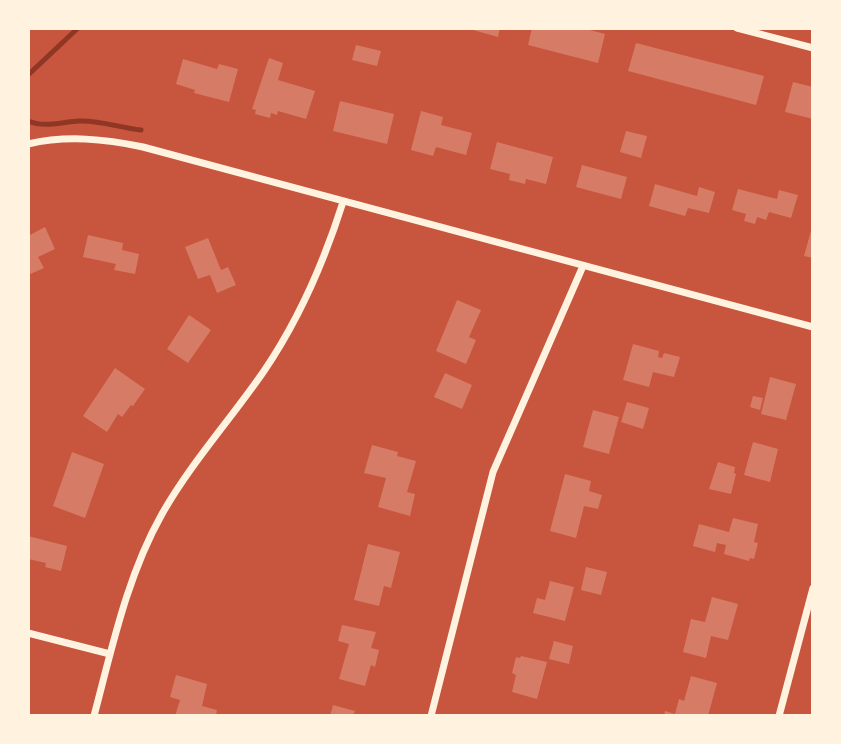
<svg xmlns="http://www.w3.org/2000/svg" width="841" height="744" font-family="'PT Serif',serif">
<style>
.lines{fill:none;stroke-linecap:round;stroke-linejoin:round}
.stream{stroke:#8f3625;stroke-width:5}
.building{fill:#d67c66}
.minor{stroke:#fff3e0;stroke-width:7}
</style>
<rect width="100%" height="100%" fill="#c8553d"/>
<g class="lines">
<!-- stream -->
<path class="stream" d="M28 75 78 28
M28 121C44 128 61 122 79 121 100 120 120 128 141 130"/>
</g>
<!-- building -->
<path class="building" d="M466 28H500L498 37Z
M532 28H582L605 34 598 63 528 45Z
M636 43 764 76 756 105 628 71Z
M356 45 381 51 377 66 352 60Z
M269 58 283 63 278 80 315 91 306 119 278 111 277 115 271 113 270 118 255 114 256 110 252 109Z
M183 59 217 69 219 64 238 69 229 102 194 93 195 90 176 84Z
M793 82 813 87V119L785 112Z
M340 101 394 114 387 144 333 131Z
M421 111 443 117 441 125 472 133 466 155 436 147 433 156 411 150Z
M626 131 647 136 641 158 620 152Z
M497 142 553 157 546 184 526 179 525 184 509 180 510 174 490 169Z
M582 165 627 177 621 199 576 187Z
M655 184 697 196 699 187 715 192 709 213 688 208 685 216 649 206Z
M738 189 777 199 779 190 798 195 791 218 769 212 766 220 757 217 755 224 744 221 746 214 732 210Z
M45 227 55 249 38 257 44 268 28 275V236Z
M812 227H813V258L804 256Z
M88 235 123 243 122 250 139 254 135 274 114 270 116 264 83 257Z
M208 238 221 270 228 267 236 285 217 293 210 275 198 279 185 247Z
M457 300 481 310 469 337 476 340 466 364 436 351Z
M189 315 211 330 188 363 167 349Z
M633 344 659 351 658 357 662 358 664 353 680 357 674 377 653 372 649 387 623 380Z
M115 368 145 389 133 406 131 405 122 417 118 414 107 432 83 416Z
M445 373 472 385 462 409 434 397Z
M770 377 796 384 786 420 761 414Z
M753 396 763 398 760 410 750 407Z
M627 402 649 408 643 429 621 422Z
M593 410 619 417 609 454 583 447Z
M753 442 778 449 770 482 744 475Z
M372 445 398 452 397 456 416 461 407 492 415 494 410 516 378 507 386 478 364 473Z
M72 452 104 464 85 518 53 506Z
M718 462 735 467 734 473 736 474 731 494 709 489Z
M565 474 591 481 589 491 602 495 598 509 584 506 576 538 550 531Z
M733 518 758 524 754 542 758 543 754 559 750 558 749 561 724 554 726 545 717 543 715 552 693 546 699 524 729 532Z
M28 536 67 546 61 571 45 567 46 563 28 559Z
M368 544 400 552 391 588 384 586 379 606 354 600Z
M586 567 607 572 601 595 581 590Z
M550 581 574 587 565 621 533 613 537 598 545 600Z
M712 597 738 604 728 640 711 636 706 658 683 652 691 619 705 622Z
M342 625 376 632 371 648 379 650 375 667 371 665 365 686 339 679 349 644 338 641Z
M554 641 573 646 569 664 549 659Z
M521 656 547 662 537 699 512 692 516 675 512 673 516 657 520 658Z
M176 675 207 684 202 706 217 710 216 716H175L180 700 170 697Z
M691 676 717 683 708 716H664L665 711 675 714 679 699 684 701Z
M333 705 355 711 353 716H330Z"/>
<g class="lines">
<!-- minor -->
<path class="minor" d="M737 28 813 48
M28 144C67 135 105 139 143 147L813 327
M28 633 110 654
M94 716C112 648 127 576 162 514 191 463 231 419 264 371 300 318 324 262 343 202
M431 716 493 472 583 266
M779 716 813 588"/>
</g>
<!-- border -->
<rect width="841" height="744" fill="none" stroke="#fff3e0" stroke-width="60"/>
</svg>
